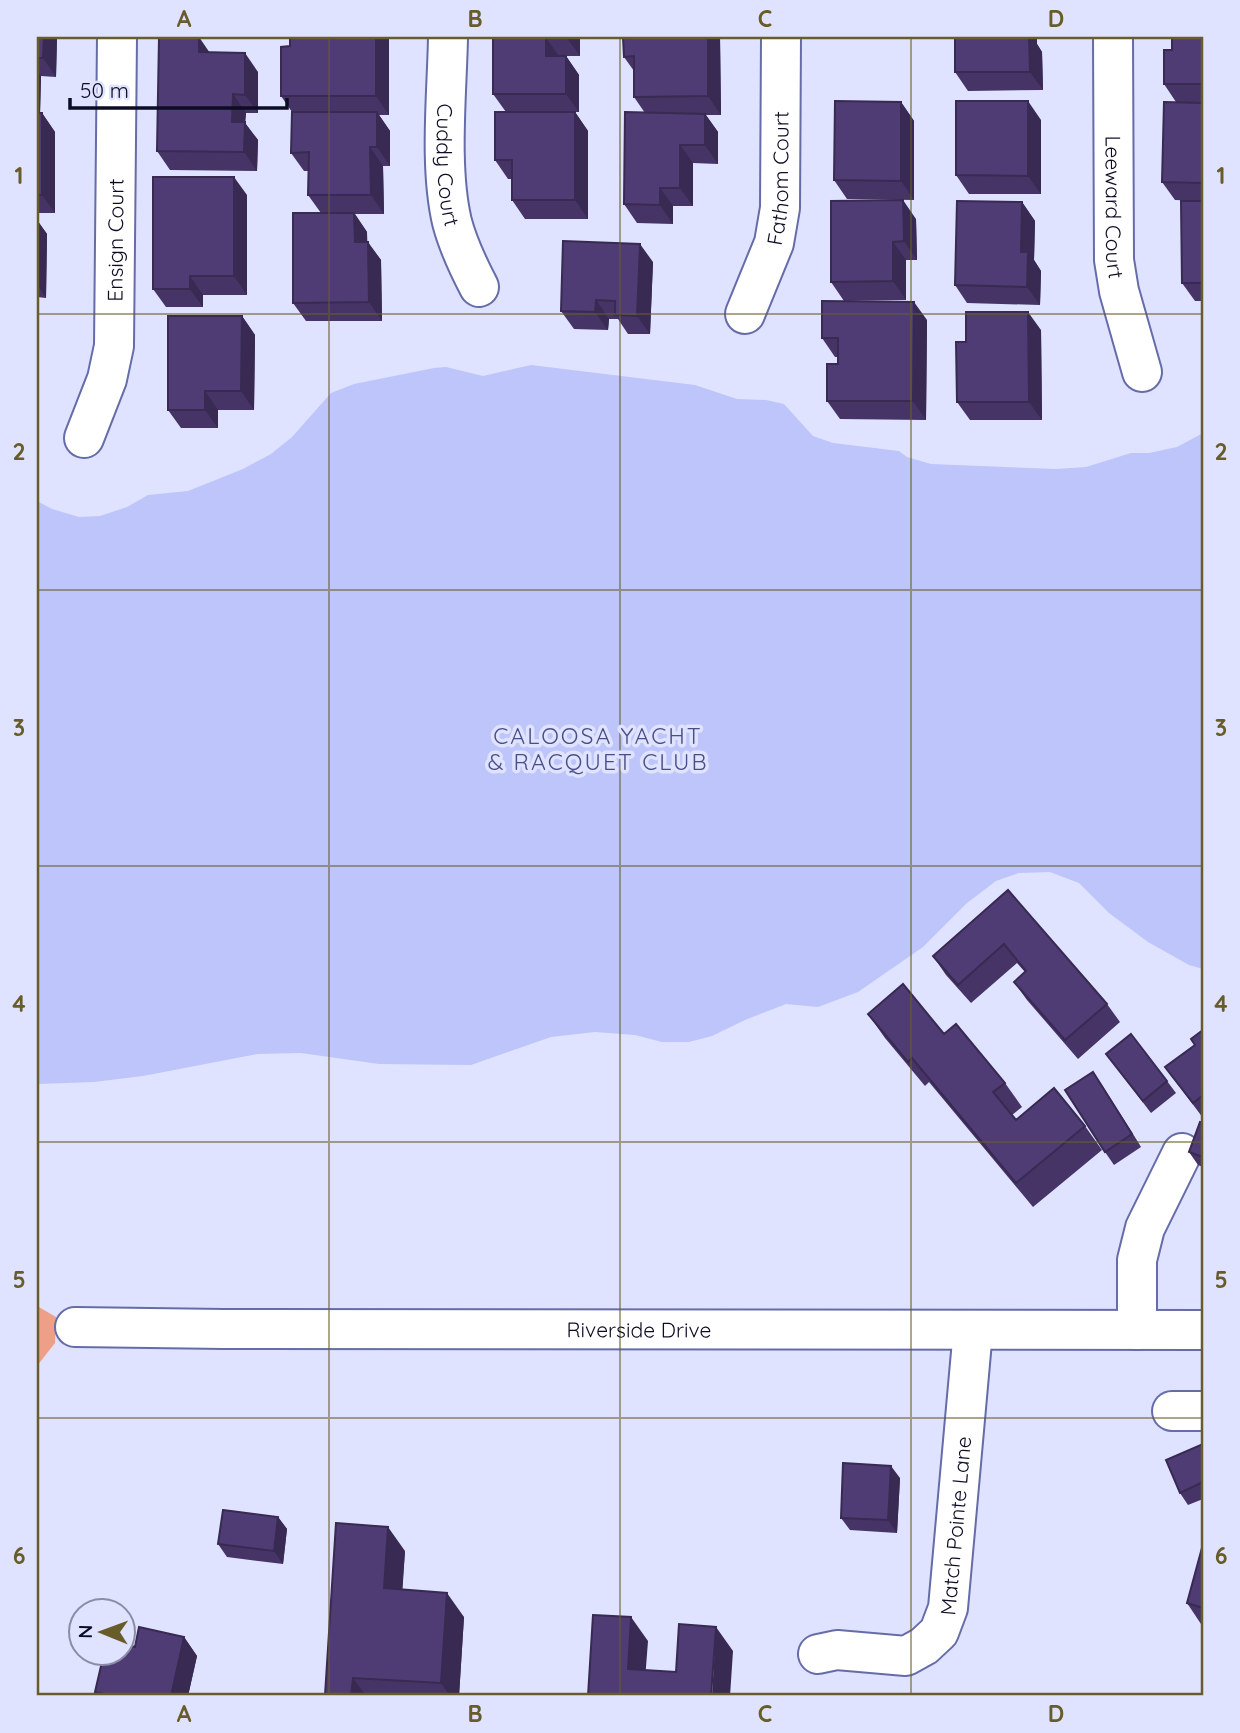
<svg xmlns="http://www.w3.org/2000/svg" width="1240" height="1733" font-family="Quicksand,sans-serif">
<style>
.green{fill:#eda087}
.water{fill:#bdc5fb}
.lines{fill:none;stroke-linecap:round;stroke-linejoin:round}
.minor-casing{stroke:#656ca8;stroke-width:42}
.minor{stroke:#fff;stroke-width:38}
.wall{fill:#453465}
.shaded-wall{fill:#382a52}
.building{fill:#503c75;stroke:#382a52;stroke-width:2}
.grid{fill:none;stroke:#685d2a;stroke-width:2;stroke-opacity:0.55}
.labels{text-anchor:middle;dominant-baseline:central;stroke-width:7;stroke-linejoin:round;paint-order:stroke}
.street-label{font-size:21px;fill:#0c0d24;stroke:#dfe3ff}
.neighbourhood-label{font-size:23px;letter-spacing:2px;fill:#494e88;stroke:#dfe3ff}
.neatline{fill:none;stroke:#685d2a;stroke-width:2.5}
.grid-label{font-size:23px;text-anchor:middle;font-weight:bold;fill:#685d2a}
</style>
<rect width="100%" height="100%" fill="#dfe3ff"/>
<!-- green -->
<path class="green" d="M37 1306 56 1317 55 1343 37 1366Z"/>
<!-- water -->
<path class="water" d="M531 365 695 385 737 399 766 400 784 404 813 436 833 443 899 451 907 457 931 464 1056 469 1086 467 1131 453H1149L1177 447 1203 433V969L1189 965 1148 942 1109 913 1079 883 1050 872 1019 873 996 881 967 903 923 947 858 992 818 1007 786 1004 745 1020 712 1036 689 1042H662L635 1035 595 1032 551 1037 471 1065 379 1064 301 1053 257 1054 143 1076 94 1082 37 1084V501L52 509 79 517 100 516 127 507 148 495 188 491 243 469 271 454 292 437 331 393 354 384 434 368 446 367 483 376Z"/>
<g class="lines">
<!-- minor casing -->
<g class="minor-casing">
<g id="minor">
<path id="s1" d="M448 37C447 93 439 167 452 222 458 245 468 266 479 287"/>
<path id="s2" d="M1113 37 1114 260 1119 291 1142 372"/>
<path id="s3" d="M745 314 774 243 780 208 781 37"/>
<path id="s4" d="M84 438 107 379 114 346 117 37"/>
<path id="s5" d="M75 1327 224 1329 1203 1330"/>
<path d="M1137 1330V1260L1145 1228 1182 1153"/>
<path d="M1172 1411H1203"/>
<path id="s6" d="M818 1654 837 1650 906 1656 924 1646 939 1632 948 1608 973 1330"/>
</g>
</g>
<!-- minor -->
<use href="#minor" class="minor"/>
</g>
<!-- wall -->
<path class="wall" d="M37 37H57L56 77 41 76 40 113H42L55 132V213H37Z
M290 37H389V115H379L390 131V166H383L384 214H355L367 232V242L381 260 382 321H306L293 303 321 213 308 195 309 171H304L291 153 292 112 281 96 290 46Z
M493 37H580V56H559H566L579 75V112H506L493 94Z
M720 37 721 115H706L718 132V164L693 163V206H673V224L637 223 624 204 645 113 634 97V71L624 57Z
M955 37H1037V44L1042 52 1043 90 968 91 955 72Z
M1203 37V301H1195L1182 283 1203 201 1175 200 1162 182 1176 102 1164 84 1172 50Z
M210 52 258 72V113H246L245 123 258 140 257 171 170 170 157 151Z
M901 102 914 121V200L847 199 834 180Z
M575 112 588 131V219H525L512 200V179H508L495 160Z
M1041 120V194H969L956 175Z
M247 195V295H203V307H166L153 289Z
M1022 202 1035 221 1034 260 1041 271 1040 305 967 303 955 285Z
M916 219 917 260H906V300L844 301 831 282Z
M37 220 47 234 46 298 37 297Z
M653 262 650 334H628L618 319H609L608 330 574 329 561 311Z
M242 316 255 335 254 410H218V428H181L168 410Z
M927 320 926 420 840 419 827 401 838 364V357H835L822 338Z
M1041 330 1042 420H970L957 402 966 342Z
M1008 890 1107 1004 1120 1022 1078 1059 1027 1000 1014 982 1025 972 1017 963 971 1003 946 975 933 956Z
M868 1014 944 1034 1005 1083 1022 1107 1012 1115 1016 1120 1085 1126 1102 1150 1033 1207 929 1082 925 1086 885 1038Z
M1203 1030V1118L1165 1067 1195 1045Z
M1106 1054 1167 1081 1176 1093 1151 1113Z
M1093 1072 1141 1147 1114 1165 1105 1152Z
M1203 1123V1167L1198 1165 1189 1152Z
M1203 1444V1499L1188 1505 1180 1493Z
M900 1478 897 1533 850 1530 841 1518Z
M278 1517 287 1529 283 1564 227 1557 218 1544Z
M1203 1544V1627L1187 1603Z
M405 1551 402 1590 464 1617 459 1696H326L325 1695Z
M184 1637 197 1656 188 1696H98L95 1692 135 1647Z"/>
<!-- shaded-wall -->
<path class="shaded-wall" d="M44 37H57L56 77 43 58Z
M199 37 212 56 199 52Z
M376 37H389V115L376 96Z
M567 37H580V56L567 38Z
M708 37H720L721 115 708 96Z
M1026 37H1037V44L1042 52 1043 90 1030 72Z
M546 38 559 56H546Z
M245 53 258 72V113L245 95Z
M566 56 579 75V112L566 94Z
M37 69 41 76 40 116 37 112Z
M233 94 246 113 245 123 258 140 257 171 244 152 232 122Z
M1028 101 1041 120V194L1028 176Z
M901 102 914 121V200L901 181Z
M377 112 390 131V166L377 147Z
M575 112 588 131V219L575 200Z
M42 113 55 132V213L42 195Z
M705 114 718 132V164L705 145Z
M680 145 693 163V206L680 188Z
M370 147 383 166 384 214 371 195Z
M234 177 247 195V295L234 276Z
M660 188 673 206V224L660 205Z
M903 200 916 219 917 260 904 241Z
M1022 202 1035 221 1034 260 1041 271 1040 305 1027 287 1021 252Z
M354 213 367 232 368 261 355 242Z
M37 220 47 234 46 298 37 284Z
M368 242 381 260 382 321 369 302Z
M893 242 906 260V300L893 281Z
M640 244 653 262 650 334 637 316Z
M190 276 203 295V307L190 289Z
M596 300 609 319 608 330 595 312Z
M914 302 927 320 926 420 913 401Z
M1028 312 1041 330 1042 420 1029 402Z
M242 316 255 335 254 410 241 391Z
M205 391 218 410V428L205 410Z
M1093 1072 1102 1085 1141 1147 1132 1134Z
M891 1466 900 1478 897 1533 888 1520Z
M278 1517 287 1529 283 1564 274 1551Z
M388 1527 405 1551 401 1612 384 1588Z
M447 1593 464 1617 459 1696H450L441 1683Z
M631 1617 648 1641 644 1693 628 1669Z
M716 1627 733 1651 730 1696H712Z
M184 1637 197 1656 188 1696H171Z
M353 1678 366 1696H351Z"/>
<!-- building -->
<path class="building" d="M37 37H44L43 58H37Z
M159 37H199V52L245 53V95L233 94 232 122H245L244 152 157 151Z
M290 37H376V96H281V47L290 46Z
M493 37H567V38H546V56H566V94H493Z
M623 37H708V96L634 97V56L624 57Z
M955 37H1029L1030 72H955Z
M1172 37H1203V84H1164V50H1172Z
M835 101 901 102V181L834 180Z
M956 101H1028V176L956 175Z
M1164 102 1203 103V183L1162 182Z
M292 112H377V147H370L371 195H308L309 152 291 153Z
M495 112H575V200H512V160H495Z
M625 112 705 114V145H680V188H660V205L624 204Z
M37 113H42V195H37Z
M153 177H234V276H190V289H153Z
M903 200 904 241 893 242V281L831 282V201Z
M957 201 1022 202 1021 252H1028L1027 287 955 285Z
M1181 201H1203V283H1182Z
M293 213H354L355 242H368L369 302 293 303Z
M563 241 640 244 637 316 615 315V301L596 300 595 312 561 311Z
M822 301 914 302 913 401H827V364H838V338H822Z
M966 312H1028L1029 402H957L956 342H966Z
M168 316H242L241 391H205V410H168Z
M1008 890 1107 1004 1065 1040 1014 982 1026 971 1004 944 958 985 933 956Z
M903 984 944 1034 956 1024 1005 1083 993 1092 1016 1120 1054 1088 1085 1126 1016 1183 912 1058 908 1062 868 1014Z
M1203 1030V1095L1193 1103 1165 1067 1195 1045 1191 1039Z
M1131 1034 1167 1081 1143 1101 1106 1054Z
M1093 1072 1132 1134 1105 1152 1065 1090Z
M1200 1122 1203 1123V1157L1189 1152Z
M1203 1444V1482L1180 1493 1166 1460Z
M843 1463 891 1466 888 1520 841 1518Z
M223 1510 278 1517 274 1551 218 1544Z
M336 1523 388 1527 384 1588 447 1593 441 1683 353 1678 351 1696 325 1695Z
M1203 1544V1608L1187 1603Z
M593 1615 631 1617 628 1669 676 1672 679 1624 716 1627 711 1696H588Z
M139 1627 184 1637 171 1696H114L95 1692 104 1653H122V1644L135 1647Z"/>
<!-- grid -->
<path class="grid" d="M329 37V1696M620 37V1696M911 37V1696M37 314H1203M37 590H1203M37 866H1203M37 1142H1203M37 1418H1203"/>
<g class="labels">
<!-- street labels -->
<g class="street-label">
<text stroke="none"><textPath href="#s1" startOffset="128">Cuddy Court</textPath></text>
<text stroke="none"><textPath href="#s3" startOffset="142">Fathom Court</textPath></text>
<text stroke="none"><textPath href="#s2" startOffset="170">Leeward Court</textPath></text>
<text stroke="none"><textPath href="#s4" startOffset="203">Ensign Court</textPath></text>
<text stroke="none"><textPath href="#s5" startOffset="564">Riverside Drive</textPath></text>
<text stroke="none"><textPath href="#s6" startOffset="238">Match Pointe Lane</textPath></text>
</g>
<!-- neighbourhood labels -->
<g class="neighbourhood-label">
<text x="598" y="735">CALOOSA YACHT<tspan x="598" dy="26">&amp; RACQUET CLUB</tspan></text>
</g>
</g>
<!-- border -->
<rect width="1240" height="1733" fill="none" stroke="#dfe3ff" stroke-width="77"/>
<!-- north arrow -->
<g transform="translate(102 1632) rotate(271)"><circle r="33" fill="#dfe3ff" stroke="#8b8da7" stroke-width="2"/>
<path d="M0-5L12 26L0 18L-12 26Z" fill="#685d2a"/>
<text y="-10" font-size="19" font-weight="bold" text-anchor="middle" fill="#0c0d24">N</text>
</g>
<!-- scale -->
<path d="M70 98v10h217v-10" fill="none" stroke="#0c0d24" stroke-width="3.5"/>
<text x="80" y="98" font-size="21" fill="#0c0d24" stroke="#dfe3ff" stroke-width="5" paint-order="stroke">50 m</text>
<rect x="38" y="38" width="1164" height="1656" class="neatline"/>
<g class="grid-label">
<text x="184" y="27">A</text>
<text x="475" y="27">B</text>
<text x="765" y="27">C</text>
<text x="1056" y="27">D</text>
<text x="19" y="184">1</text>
<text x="1221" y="184">1</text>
<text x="19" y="460">2</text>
<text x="1221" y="460">2</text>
<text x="19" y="736">3</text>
<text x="1221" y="736">3</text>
<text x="19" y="1012">4</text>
<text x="1221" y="1012">4</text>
<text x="19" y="1288">5</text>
<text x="1221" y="1288">5</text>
<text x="19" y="1564">6</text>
<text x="1221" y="1564">6</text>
<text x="184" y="1722">A</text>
<text x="475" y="1722">B</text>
<text x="765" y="1722">C</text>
<text x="1056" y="1722">D</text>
</g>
</svg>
